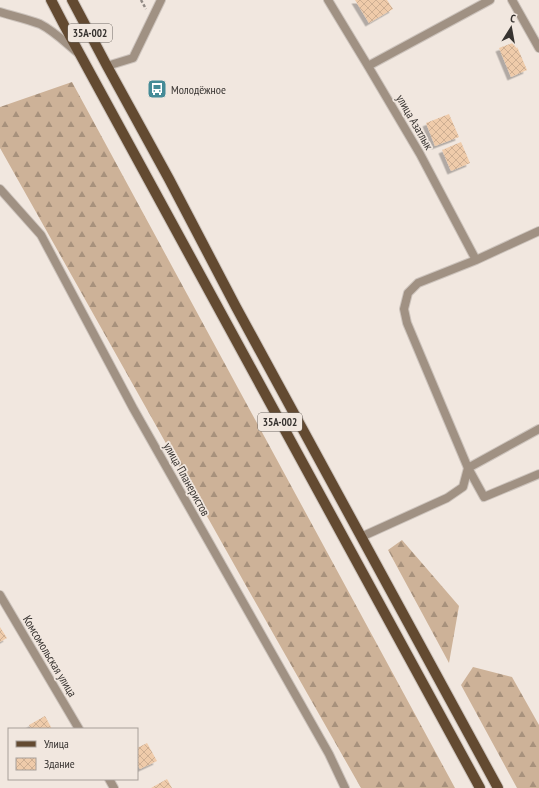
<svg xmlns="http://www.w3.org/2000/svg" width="539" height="788" font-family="'PT Sans Narrow',sans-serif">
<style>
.forest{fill:url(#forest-firs)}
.building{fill:url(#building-cross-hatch);filter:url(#shadow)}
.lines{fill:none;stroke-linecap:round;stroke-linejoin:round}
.service-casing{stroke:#ccc3bc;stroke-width:10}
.minor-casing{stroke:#ccc3bc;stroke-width:10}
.primary-casing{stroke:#ccc3bc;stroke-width:12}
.path{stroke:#918a85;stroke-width:2.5;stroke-dasharray:3 2;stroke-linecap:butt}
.service{stroke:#a09183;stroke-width:8}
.minor{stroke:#a09183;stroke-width:8}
.primary{stroke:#634a31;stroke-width:10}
.labels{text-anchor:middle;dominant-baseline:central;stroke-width:3.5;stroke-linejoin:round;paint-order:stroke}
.shield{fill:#f1e7df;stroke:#6f6964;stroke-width:1}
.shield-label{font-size:11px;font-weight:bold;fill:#373330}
.poi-label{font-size:12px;fill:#373330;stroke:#f1e7df;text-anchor:start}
.street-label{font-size:12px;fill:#373330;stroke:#f1e7df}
</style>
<defs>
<pattern id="forest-firs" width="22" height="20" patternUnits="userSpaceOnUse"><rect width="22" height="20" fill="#cdb298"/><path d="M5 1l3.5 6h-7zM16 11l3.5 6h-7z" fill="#a7917c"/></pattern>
<pattern id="building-cross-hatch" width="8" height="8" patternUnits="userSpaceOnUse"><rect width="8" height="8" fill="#efcbaa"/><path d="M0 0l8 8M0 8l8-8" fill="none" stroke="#ceaf93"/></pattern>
<filter id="shadow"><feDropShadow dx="-3.5" dy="3.5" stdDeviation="0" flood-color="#0004"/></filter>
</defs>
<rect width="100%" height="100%" fill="#f1e7df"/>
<!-- forest -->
<path class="forest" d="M72 82 455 788H361L249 591 0 148V107Z
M402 540 459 606 449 663 388 550Z
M473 667 512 677 539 725V788H517L461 685Z"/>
<!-- building -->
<path class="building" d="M355 0H387L393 9 369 23Z
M515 42 527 70 511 77 499 48Z
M449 114 459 137 435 146 426 123Z
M461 142 470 163 451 171 442 150Z
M0 627 7 638 0 642Z
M45 716 52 729H31L29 725Z
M147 743 157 761 140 769 137 764V748Z
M167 779 172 788H151Z"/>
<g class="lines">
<!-- service casing -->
<g class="service-casing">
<path id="service" d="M107 66 133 58 161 0
M468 468 484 497 539 474"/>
</g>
<!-- minor casing -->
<g class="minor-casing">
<path id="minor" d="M328 0 368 66 420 154 476 260
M512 0 539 48
M0 12C13 16 27 19 40 24 54 31 66 43 78 53
M368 66 490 0
M0 189 41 235 133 408 329 754 345 788
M468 468 539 429
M361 537 447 498 463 487 468 468 407 323 404 309 408 293 418 283 476 260 539 231
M0 595 79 729
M109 779 114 788"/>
</g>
<!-- primary casing -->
<g class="primary-casing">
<path id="primary" d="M51 0 64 25 480 788
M72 0 107 66 169 179 236 307 498 788"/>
</g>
<!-- path -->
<path class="path" d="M141 0 146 9"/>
<!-- service -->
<use href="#service" class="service"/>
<!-- minor -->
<use href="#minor" class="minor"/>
<!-- primary -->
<use href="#primary" class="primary"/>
</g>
<!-- icons -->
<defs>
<g id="bus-square" transform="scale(1)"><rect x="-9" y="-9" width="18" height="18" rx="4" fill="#458b97" stroke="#f1e7df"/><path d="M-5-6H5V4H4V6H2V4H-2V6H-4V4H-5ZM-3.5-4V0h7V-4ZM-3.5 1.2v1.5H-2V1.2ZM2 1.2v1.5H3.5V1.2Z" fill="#fff"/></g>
</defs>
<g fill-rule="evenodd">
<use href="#bus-square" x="157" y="89"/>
</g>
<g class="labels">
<!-- shield labels -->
<g class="shield">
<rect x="68" y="24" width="44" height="18" rx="3"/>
<rect x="258" y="413" width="44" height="18" rx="3"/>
</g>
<g class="shield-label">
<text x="90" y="33">35А-002</text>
<text x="280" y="422">35А-002</text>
</g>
<!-- poi labels -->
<g class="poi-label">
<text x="171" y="89">Молодёжное</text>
</g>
<!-- street labels -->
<g class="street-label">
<text transform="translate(415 122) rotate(60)">улица Азатлык</text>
<text transform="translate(187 479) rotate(61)">улица Планеристов</text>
<text transform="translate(50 656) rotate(59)">Комсомольская улица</text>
</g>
</g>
<!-- legend -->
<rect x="8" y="728" width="130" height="52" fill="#f1e7df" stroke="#a79f99"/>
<rect x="16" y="741" width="20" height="6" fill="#634a31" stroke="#a79f99"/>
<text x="44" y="748" font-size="12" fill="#373330">Улица</text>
<rect x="16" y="758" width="20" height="12" fill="url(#building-cross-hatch)" stroke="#a79f99"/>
<text x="44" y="768" font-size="12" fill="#373330">Здание</text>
<!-- north arrow -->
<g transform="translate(511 28) rotate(11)" stroke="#f1e7df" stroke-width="3" paint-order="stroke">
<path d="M0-3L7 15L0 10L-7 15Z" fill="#373330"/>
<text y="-6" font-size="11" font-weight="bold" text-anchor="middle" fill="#373330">С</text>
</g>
</svg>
